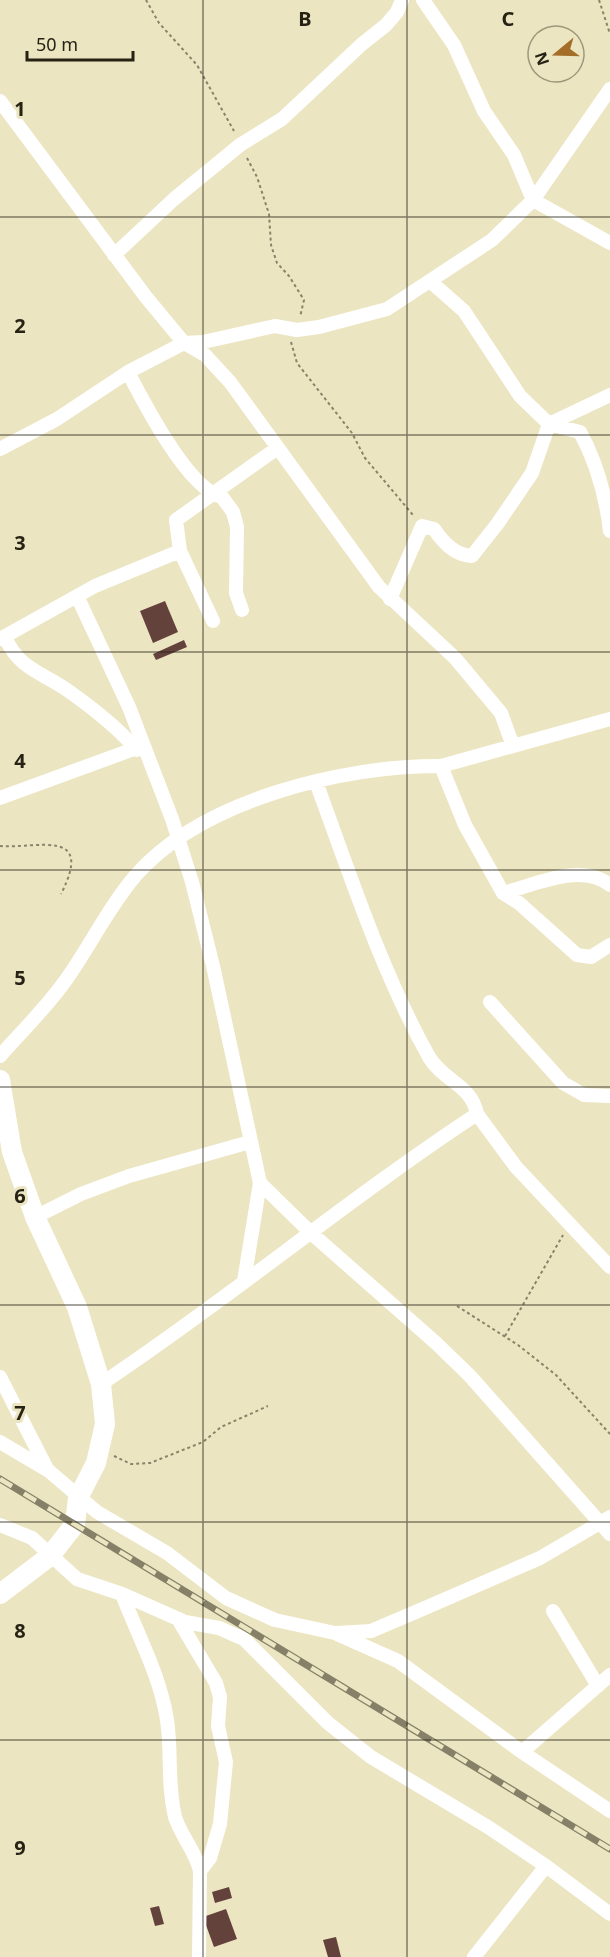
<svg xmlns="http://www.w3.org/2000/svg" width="610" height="1957" font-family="'Noto Sans',sans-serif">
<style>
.building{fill:#63423c}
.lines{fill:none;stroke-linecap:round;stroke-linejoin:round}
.path{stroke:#88836a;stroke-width:2;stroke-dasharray:3 3;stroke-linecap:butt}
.street{stroke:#fff;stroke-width:14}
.secondary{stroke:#fff;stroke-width:20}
.rail-casing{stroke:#858067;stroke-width:7}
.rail{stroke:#ece5c1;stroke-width:4.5;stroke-dasharray:14;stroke-linecap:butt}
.grid{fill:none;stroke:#262315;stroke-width:1.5;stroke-opacity:0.55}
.grid-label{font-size:20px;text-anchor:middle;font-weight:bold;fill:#262315;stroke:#ece5c1;stroke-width:6;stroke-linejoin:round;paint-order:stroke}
</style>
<rect width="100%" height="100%" fill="#ece5c1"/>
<!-- building -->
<path class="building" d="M165 601 178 632 153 643 140 611Z
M184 640 187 647 156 660 153 654Z
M229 1887 232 1898 215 1903 212 1892Z
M159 1906 164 1924 155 1926 150 1908Z
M226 1909 237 1939 214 1947 203 1917Z
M336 1937 341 1957H328L323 1940Z"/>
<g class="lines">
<!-- path -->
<path class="path" d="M146 0 159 23 197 65 234 131
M599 0 610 34
M247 158 257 177 269 214 271 245 277 263 289 276 304 300 300 317
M291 342 297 363 352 433 365 458 413 515
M0 846C37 849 95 827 61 894
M457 1306 518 1345 556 1375 610 1434
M505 1336 563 1235
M114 1456 131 1464 150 1463 203 1442 221 1427 268 1406"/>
<!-- street -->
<path class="street" d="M423 0 454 45 484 111 514 155 533 200 610 243
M0 101 146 297 184 343 205 355 230 382 379 587 455 658 501 713 513 746
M114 255 174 199 240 145 282 119 362 44 386 25 397 12 402 0
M431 282 464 311 520 396 549 424 580 432C596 461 606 498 610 531
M128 372C144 403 188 489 222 497L233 512 237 527 236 593 242 610
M0 449 57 419 128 372 184 343 203 342 275 326 297 330 319 327 387 309 492 240 533 200 610 89
M180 551 213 621
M77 596 129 707 172 819 192 882 213 966 260 1183 244 1281
M390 599 422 526 434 529C443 542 454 555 472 556L498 523 532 473 549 424 610 395
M5 637C20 671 43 672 70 692 94 709 117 727 137 750
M0 639 95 586 180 551 176 520 276 449
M441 766 465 825 503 893 519 903 577 955 591 957 610 945
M316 782C350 874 381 971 429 1057 443 1081 472 1085 477 1114
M0 798 142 746
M503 893C535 885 580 862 610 885
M490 1002 563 1083 584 1095 610 1096
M0 1056C23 1030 49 1005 68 977 91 944 110 905 136 875 202 800 344 765 441 766L610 719
M260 1183 310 1232 436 1343 470 1376 610 1534
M35 1217 81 1194 129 1176 250 1142
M0 1377 47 1469
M101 1384C230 1298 348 1199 477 1114L516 1167 610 1267
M0 1442 49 1471 97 1512 167 1553 226 1598 275 1620 335 1633 398 1661 522 1752 610 1811
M0 1525 32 1538 77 1579 122 1594 185 1622 219 1628 244 1639 328 1723 371 1757 488 1827 546 1866 610 1914
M122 1594C138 1636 160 1675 167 1720 172 1753 167 1784 175 1817 181 1836 196 1852 200 1871L199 1957
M553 1611 598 1686
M178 1619 216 1683 220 1697 218 1726 226 1762 220 1824 210 1858 200 1871
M337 1633 371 1631 418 1611 540 1558 610 1517
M522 1752 610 1675
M474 1957 546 1866"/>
<!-- secondary -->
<path class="secondary" d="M0 1080 12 1152 35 1217 77 1307 101 1384 105 1424 96 1463 78 1498 75 1524 50 1556 0 1594"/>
<!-- rail casing -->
<g class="rail-casing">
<path id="rail" d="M0 1479 610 1849"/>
</g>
<!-- rail -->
<use href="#rail" class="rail"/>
</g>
<!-- grid -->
<path class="grid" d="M203 0V1957M407 0V1957M0 217H610M0 435H610M0 652H610M0 870H610M0 1087H610M0 1305H610M0 1522H610M0 1740H610"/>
<g class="grid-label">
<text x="305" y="26">B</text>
<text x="508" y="26">C</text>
<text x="20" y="116">1</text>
<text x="20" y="333">2</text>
<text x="20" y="550">3</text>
<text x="20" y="768">4</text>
<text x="20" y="985">5</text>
<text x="20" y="1203">6</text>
<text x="20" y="1420">7</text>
<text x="20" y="1638">8</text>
<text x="20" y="1855">9</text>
</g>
<!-- north arrow -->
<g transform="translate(556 54) rotate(251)"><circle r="28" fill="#ece5c1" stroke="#9d977c" stroke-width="1.5"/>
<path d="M0-4.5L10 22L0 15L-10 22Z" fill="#a46e29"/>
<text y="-9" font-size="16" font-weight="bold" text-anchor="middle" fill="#262315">N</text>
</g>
<!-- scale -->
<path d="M27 51v9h106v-9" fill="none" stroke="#262315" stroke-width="3"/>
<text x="36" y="51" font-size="18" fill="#262315" stroke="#ece5c1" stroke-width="4.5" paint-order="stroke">50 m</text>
</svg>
